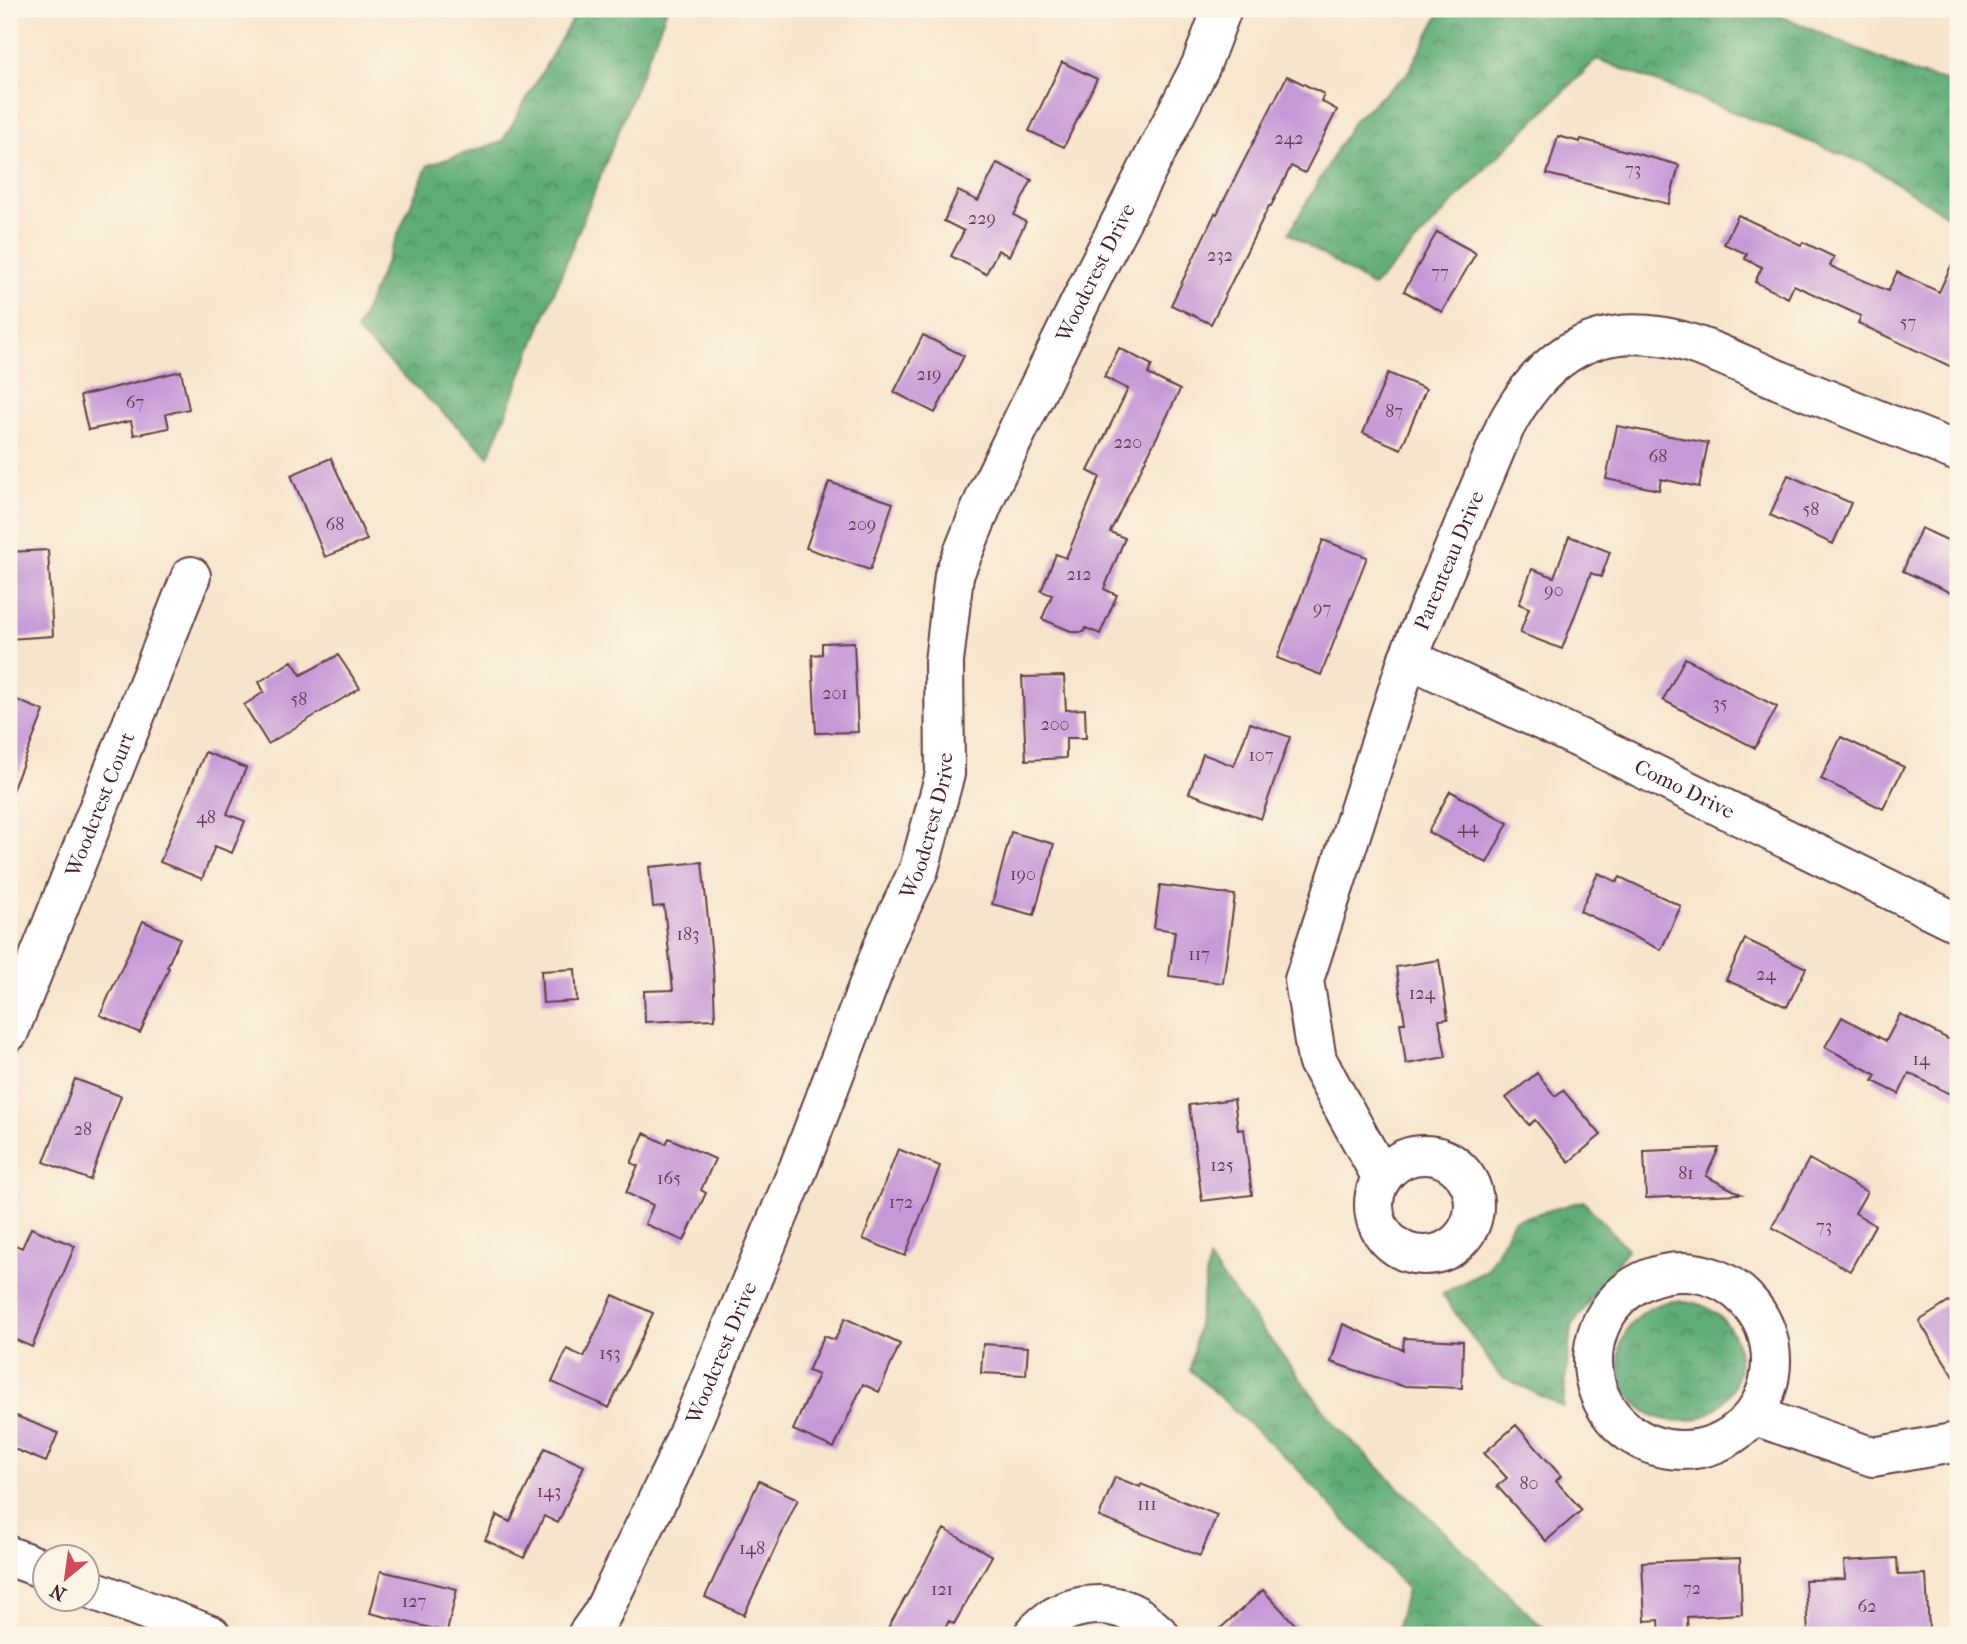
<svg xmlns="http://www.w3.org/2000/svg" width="1967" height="1644" font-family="'IM FELL French Canon',serif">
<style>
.forest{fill:url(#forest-crowns);stroke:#546652;stroke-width:2}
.building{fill:#c598d7}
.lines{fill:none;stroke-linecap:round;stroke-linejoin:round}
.minor-casing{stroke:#643d43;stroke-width:42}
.minor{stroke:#fff;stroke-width:38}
.labels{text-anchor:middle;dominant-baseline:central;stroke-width:6;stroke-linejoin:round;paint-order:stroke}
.number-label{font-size:18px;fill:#693d56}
.street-label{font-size:21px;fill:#4a1f2b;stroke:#fcf5e5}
</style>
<defs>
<pattern id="forest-crowns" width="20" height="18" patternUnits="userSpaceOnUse" patternTransform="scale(1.75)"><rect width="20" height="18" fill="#5eac78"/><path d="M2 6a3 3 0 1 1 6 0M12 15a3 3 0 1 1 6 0" fill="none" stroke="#508b63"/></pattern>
</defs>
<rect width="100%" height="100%" fill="#fcf5e5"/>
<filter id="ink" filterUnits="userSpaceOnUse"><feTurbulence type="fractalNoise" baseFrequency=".0143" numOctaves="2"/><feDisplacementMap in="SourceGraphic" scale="14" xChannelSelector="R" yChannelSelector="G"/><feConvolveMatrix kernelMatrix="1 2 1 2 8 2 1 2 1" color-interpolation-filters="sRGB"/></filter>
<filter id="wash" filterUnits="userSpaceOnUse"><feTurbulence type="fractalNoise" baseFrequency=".00686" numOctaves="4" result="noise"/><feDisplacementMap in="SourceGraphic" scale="28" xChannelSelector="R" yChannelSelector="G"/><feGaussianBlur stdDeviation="1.57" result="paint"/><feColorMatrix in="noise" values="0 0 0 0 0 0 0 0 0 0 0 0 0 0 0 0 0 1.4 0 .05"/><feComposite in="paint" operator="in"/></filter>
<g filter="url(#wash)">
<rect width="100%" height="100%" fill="#f6e5cc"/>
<!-- forest -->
<path class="forest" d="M578 9H667L489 456 356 331 428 165 502 142Z
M1442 9H1764L1917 74 1958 84V223L1867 164 1597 59 1487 167 1373 287 1289 233 1354 120 1407 74Z
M1583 1201 1627 1249 1571 1327 1563 1407 1499 1375 1442 1294 1487 1270 1514 1220Z
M1209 1260 1338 1428 1536 1621 1554 1635H1395L1407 1589 1294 1465 1190 1370Z
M1619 1361a60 60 0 1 1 120 0a60 60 0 1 1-120 0Z"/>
<g id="blocks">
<!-- building -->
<path class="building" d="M1062 62 1097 79 1064 147 1029 131Z
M1287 76 1324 94 1321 101 1337 110 1305 173 1291 166 1271 206H1269L1211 324 1171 305 1215 213 1217 214Z
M1558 136 1580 142 1581 139 1679 165 1669 204 1547 174Z
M997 163 1032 180 1014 215 1026 222 1009 256 998 250 986 274 951 256 964 231 944 221 958 191 978 201Z
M1738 215 1801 245 1803 242 1834 257 1830 266 1888 291 1897 272 1939 292 1958 251V370L1858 323 1861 316 1794 285 1788 298 1755 282 1762 267 1745 259 1747 254 1724 244Z
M1437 232 1476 253 1442 312 1404 291Z
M923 335 964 356 935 413 894 392Z
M1119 348 1152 365 1148 374 1180 390 1110 532 1125 538 1104 589 1117 595 1100 634 1086 628 1084 632H1073L1042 619 1052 595 1041 591 1056 554 1066 558 1100 477 1088 471 1128 389 1104 377Z
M181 371 189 409 166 414 169 428 134 435 131 421 88 430 80 396Z
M1388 373 1426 389 1401 449 1363 433Z
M1617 426 1708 443 1699 487 1661 479 1659 490 1606 479Z
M331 458 367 540 325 557 291 475Z
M1788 475 1851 503 1833 544 1770 515Z
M829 482 893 503 870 570 806 548Z
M1921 528 1958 545V596L1903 571Z
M1569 536 1610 552 1601 577 1591 573 1562 649 1520 633 1529 608 1519 604 1532 569 1554 577Z
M1323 540 1367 557 1321 675 1277 658Z
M48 550 53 636 9 639V552Z
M854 642 858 732 816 733 812 655 822 654V643Z
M338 655 360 688 268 744 244 705 264 692 259 682 292 661 301 675Z
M1685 658 1777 707 1755 748 1663 700Z
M1064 676 1066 710 1085 709 1086 738H1066V758L1026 760 1022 677Z
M9 697 44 711 10 796H9Z
M1250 723 1290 737 1261 819 1189 793 1203 754 1234 766Z
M1841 737 1904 767 1883 809 1821 779Z
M205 752 246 768 227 814 245 821 232 853 215 846 202 879 160 862Z
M1450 791 1508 823 1487 863 1428 832Z
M1011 832 1054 844 1034 915 992 904Z
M702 862 713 967 715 1019 645 1022 644 991 673 990 664 906 653 907 649 867Z
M1598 873 1617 882 1620 877 1681 906 1661 950 1580 911Z
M1160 885 1235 895 1223 983 1169 976 1175 931 1154 928Z
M143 921 180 938 167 967 169 968 140 1033 100 1015Z
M1745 939 1806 968 1787 1007 1726 980Z
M1439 960 1448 1019 1439 1020 1446 1057 1406 1064 1400 1023H1405L1396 967Z
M575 969 577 1001 543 1003 541 971Z
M1900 1014 1958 1044V1098L1909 1073 1899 1094 1873 1081 1876 1075 1825 1047 1842 1017 1886 1041Z
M1537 1073 1555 1096 1563 1090 1601 1135 1569 1162 1535 1120 1529 1125 1506 1098Z
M75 1079 121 1096 90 1180 44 1162Z
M1234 1099 1238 1130 1244 1129 1252 1195 1202 1201 1189 1105Z
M644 1133 666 1144 669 1138 715 1159 701 1190 706 1193 684 1241 645 1224 653 1205 626 1193 638 1166 631 1163Z
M1719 1148 1706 1176 1741 1194 1646 1198 1644 1151Z
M898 1149 940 1166 905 1256 863 1239Z
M1809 1159 1867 1192 1855 1213 1875 1225 1850 1271 1772 1227Z
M31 1228 75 1246 32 1347 9 1337V1242L22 1248Z
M613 1295 653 1313 609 1408 552 1382 567 1349 584 1357Z
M1958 1296V1383L1919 1321Z
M845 1318 900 1344 879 1392 863 1384 834 1448 793 1430 818 1375 808 1371 824 1336 835 1340Z
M1343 1324 1403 1350 1404 1338 1463 1341 1462 1388 1402 1386 1331 1362Z
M983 1344 1028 1347 1026 1375 981 1373Z
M9 1413 58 1433 46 1462 9 1447Z
M1516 1425 1561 1476 1556 1481 1582 1510 1546 1541 1497 1486 1507 1478 1484 1453Z
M545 1448 584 1466 558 1523 544 1516 524 1558 485 1540 497 1515 510 1522Z
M1115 1477 1140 1487 1141 1484 1217 1515 1200 1556 1099 1517Z
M759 1481 798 1499 744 1615 705 1597Z
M944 1529 992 1556 954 1624 949 1621 941 1635H884Z
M1740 1558 1742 1614 1687 1617 1688 1635H1660L1659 1620 1645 1621 1642 1562Z
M1897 1558 1898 1575 1926 1574 1929 1631 1808 1635 1805 1580 1845 1579 1844 1561Z
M381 1571 457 1589 447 1632 370 1613Z
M1263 1590 1305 1635H1213Z"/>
</g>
</g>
<g filter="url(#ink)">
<use href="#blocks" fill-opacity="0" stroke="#643d43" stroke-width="2"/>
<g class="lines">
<!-- minor casing -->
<g class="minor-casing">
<g id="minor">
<path id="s1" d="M1408 658 1613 754 1958 923"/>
<path id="s2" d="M9 1032 191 576"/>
<circle cx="1424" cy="1205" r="50"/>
<path id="s3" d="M1382 1178 1317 1060 1304 980 1408 658 1505 427C1538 365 1584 325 1659 336 1697 341 1743 365 1779 380 1839 404 1899 428 1958 452"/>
<circle cx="1682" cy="1361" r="89"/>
<path d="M1753 1415 1873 1457 1958 1442"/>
<path d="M9 1556 46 1570"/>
<path d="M88 1588 211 1635"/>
<path id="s4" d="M587 1635 602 1614 673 1468 799 1167 887 936 919 869 945 774 944 662 954 575 989 489 1096 270 1201 65 1222 9"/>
<path d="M1033 1635C1058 1605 1105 1595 1139 1617 1146 1622 1153 1629 1160 1635"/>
</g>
</g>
<!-- minor -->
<use href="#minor" class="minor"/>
</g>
</g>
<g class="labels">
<!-- number labels -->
<g class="number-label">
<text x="1289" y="138">242</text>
<text x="1633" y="169">73</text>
<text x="982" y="218">229</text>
<text x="1220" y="255">232</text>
<text x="1440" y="272">77</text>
<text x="1908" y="322">57</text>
<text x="929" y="374">219</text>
<text x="135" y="402">67</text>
<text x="1394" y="411">87</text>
<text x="1128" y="442">220</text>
<text x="1658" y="456">68</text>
<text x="1811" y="509">58</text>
<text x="335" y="524">68</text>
<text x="862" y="524">209</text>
<text x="1079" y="574">212</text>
<text x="1554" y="590">90</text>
<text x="1322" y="608">97</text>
<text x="835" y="693">201</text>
<text x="299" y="699">58</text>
<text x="1720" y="703">35</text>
<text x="1055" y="724">200</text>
<text x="1261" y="755">107</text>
<text x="206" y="817">48</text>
<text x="1468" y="827">44</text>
<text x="1023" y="874">190</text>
<text x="688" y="934">183</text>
<text x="1199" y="954">117</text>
<text x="1766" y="974">24</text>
<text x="1422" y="993">124</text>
<text x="1921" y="1059">14</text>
<text x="83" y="1129">28</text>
<text x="1222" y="1165">125</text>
<text x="1686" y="1173">81</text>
<text x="669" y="1178">165</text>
<text x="901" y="1202">172</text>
<text x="1824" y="1226">73</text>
<text x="610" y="1353">153</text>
<text x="1529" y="1483">80</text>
<text x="549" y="1491">143</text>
<text x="1147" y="1504">111</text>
<text x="752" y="1548">148</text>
<text x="1692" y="1588">72</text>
<text x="942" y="1589">121</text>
<text x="414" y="1601">127</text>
<text x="1867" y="1606">62</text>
</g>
<!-- street labels -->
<g class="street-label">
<text stroke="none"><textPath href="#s4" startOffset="1468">Woodcrest Drive</textPath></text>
<text stroke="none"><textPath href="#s3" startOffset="660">Parenteau Drive</textPath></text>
<text stroke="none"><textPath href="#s1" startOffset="306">Como Drive</textPath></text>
<text stroke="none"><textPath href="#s2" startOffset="245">Woodcrest Court</textPath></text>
<text stroke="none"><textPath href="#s4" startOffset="880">Woodcrest Drive</textPath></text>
<text stroke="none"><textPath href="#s4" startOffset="313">Woodcrest Drive</textPath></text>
</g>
</g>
<!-- margin -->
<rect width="1967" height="1644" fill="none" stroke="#fcf5e5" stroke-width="35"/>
<!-- north arrow -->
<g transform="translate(66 1578) rotate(209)"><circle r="33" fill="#fcf5e5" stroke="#b59f9b" stroke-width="2"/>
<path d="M0-5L12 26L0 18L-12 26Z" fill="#d1495b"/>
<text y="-10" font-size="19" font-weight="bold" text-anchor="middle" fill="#4a1f2b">N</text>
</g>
</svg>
